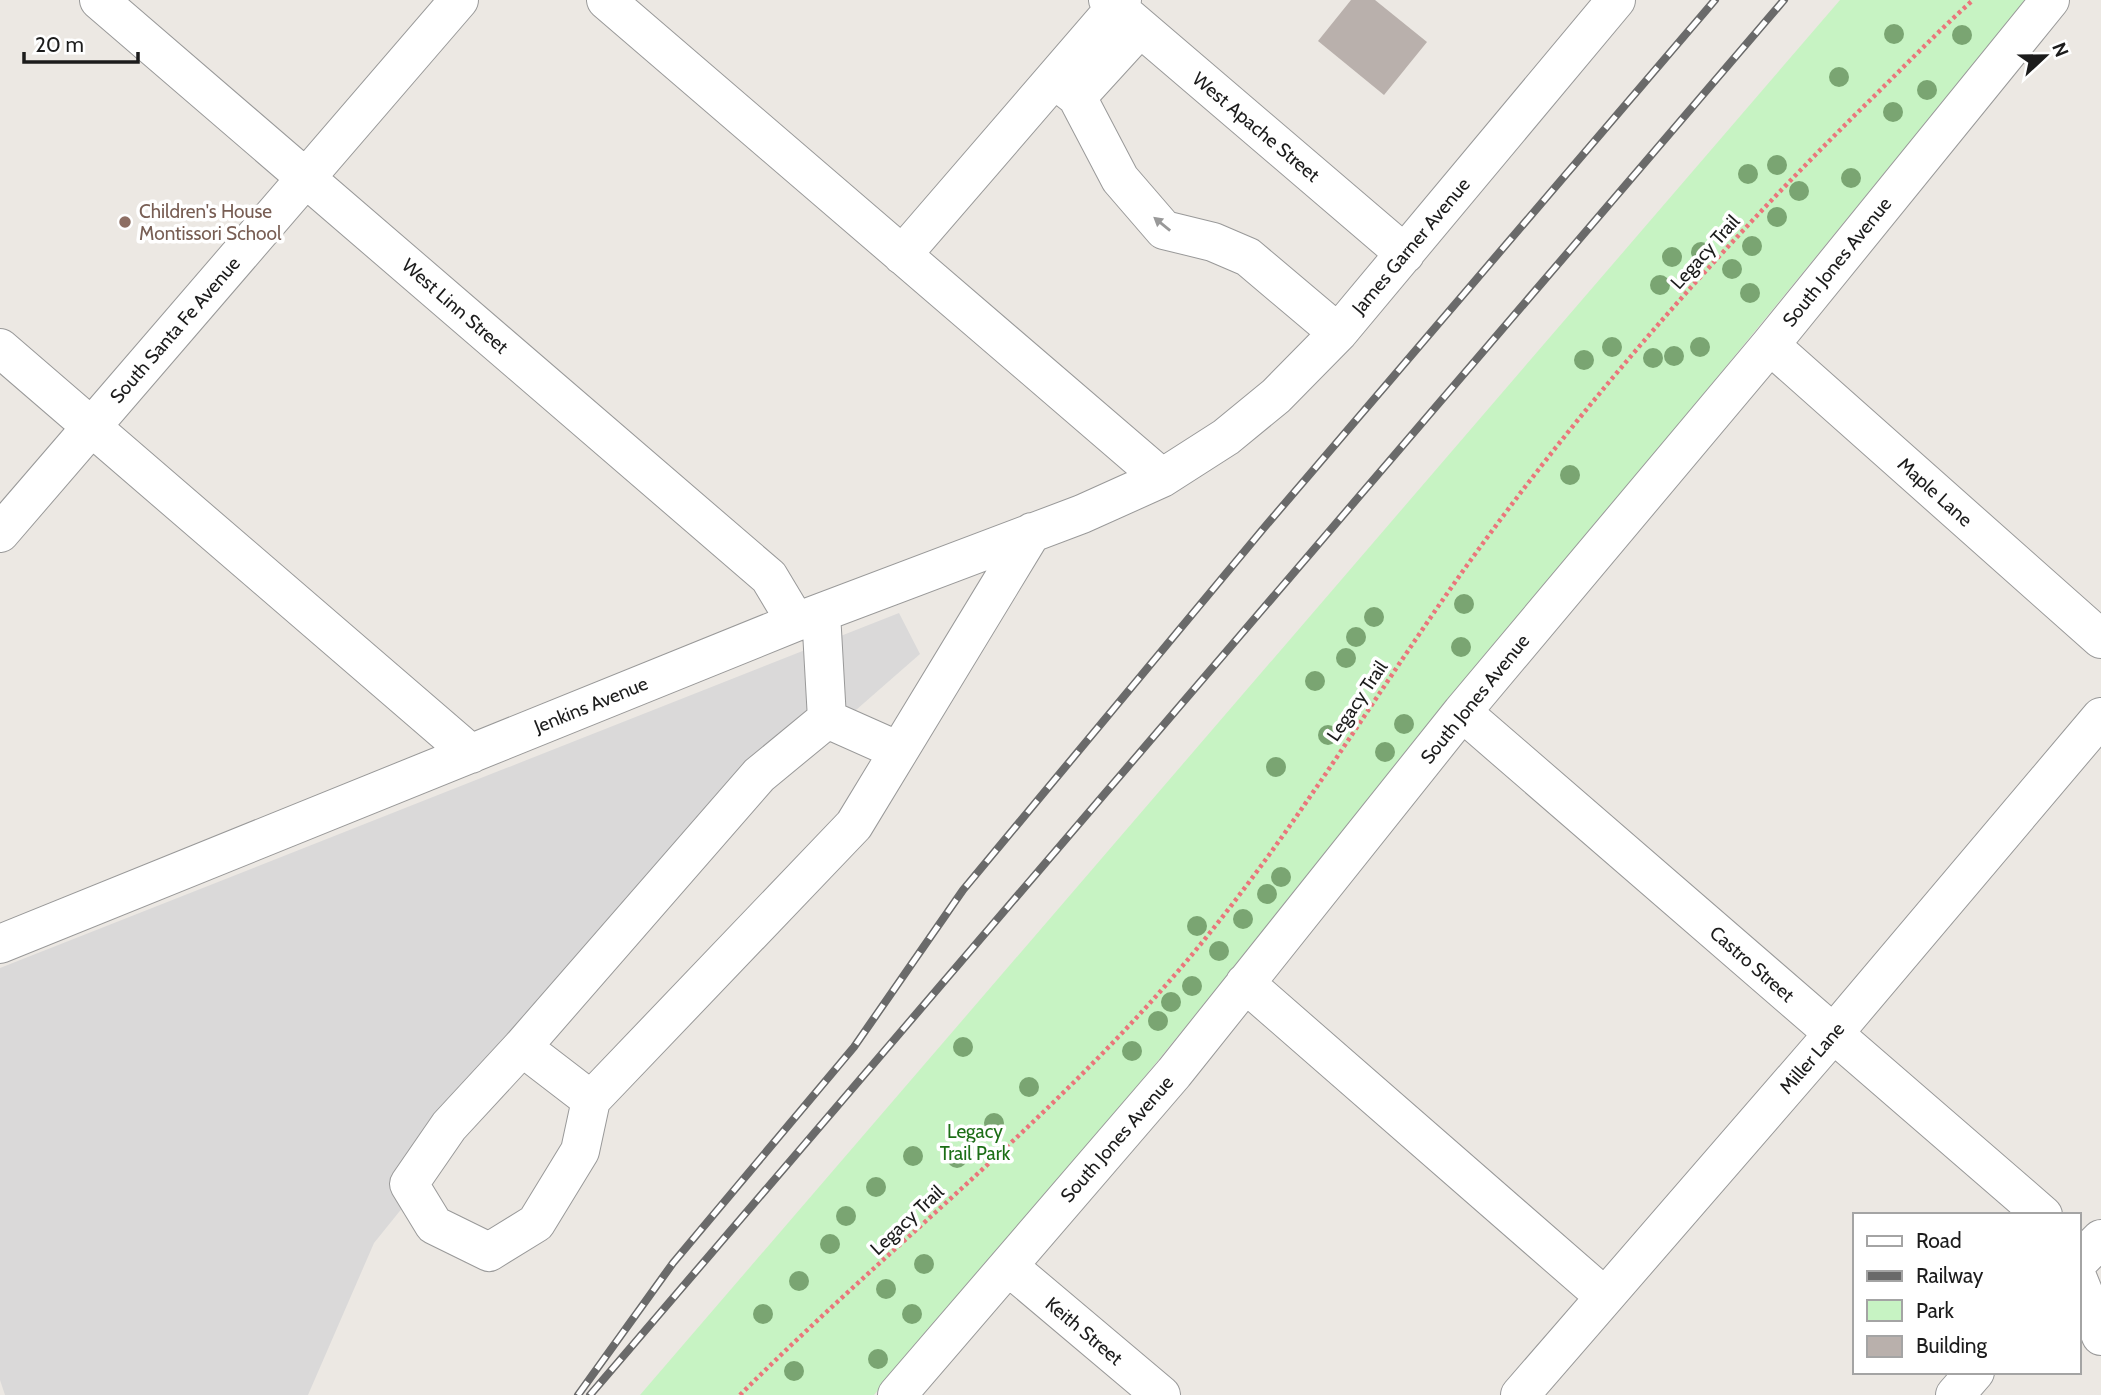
<svg xmlns="http://www.w3.org/2000/svg" width="2101" height="1395" font-family="Cabin,sans-serif">
<style>
.residential{fill:#dad9d9}
.park{fill:#c7f3c3}
.building{fill:#b9b0ac}
.lines{fill:none;stroke-linecap:round;stroke-linejoin:round}
.minor-casing{stroke:#999;stroke-width:40}
.path{stroke:#ea767b;stroke-width:4.5;stroke-dasharray:3.5 3.5;stroke-linecap:butt}
.minor{stroke:#fff;stroke-width:38}
.rail-casing{stroke:#6a6a6a;stroke-width:8}
.rail{stroke:#fff;stroke-width:5;stroke-dasharray:16;stroke-linecap:butt}
.tree{fill:#7aa572}
.oneway{fill:#999}
.education-dot{fill:#8d6e63;stroke:#fff;stroke-width:2.5}
.labels{text-anchor:middle;dominant-baseline:central;stroke-width:7;stroke-linejoin:round;paint-order:stroke}
.street-label{font-size:19px;fill:#1c1c1c;stroke:#fff}
.education-label{font-size:19px;fill:#785e54;stroke:#fff;text-anchor:start}
.park-label{font-size:19px;fill:#1c6e16;stroke:#fff}
</style>
<rect width="100%" height="100%" fill="#ece8e3"/>
<!-- residential -->
<path class="residential" d="M899 613 920 654 680 864 374 1243 308 1395H5L0 1380V968Z"/>
<!-- park -->
<path class="park" d="M1840 0H2026L1056 1185 874 1395H640Z"/>
<!-- building -->
<path class="building" d="M1351 0H1375L1427 42 1384 95 1318 41Z"/>
<g class="lines">
<!-- minor casing -->
<g class="minor-casing">
<path id="minor" d="M99 0 769 577 796 622
M606 0 1162 478
M1108 0 1405 254
M1054 79 1077 97 1120 179 1164 230 1213 242 1248 257 1338 333
M1077 97 1140 28
M902 255 1122 0
M1770 345 2101 639
M0 348 471 754
M0 533 459 0
M821 613 827 719 759 775 522 1047 591 1100 854 825 1032 532
M1462 712 2043 1215
M827 719 899 751
M0 944 796 622 1082 514 1162 478 1226 437 1276 396 1338 333 1616 0
M1245 983 1605 1297
M522 1047 449 1126 409 1184 434 1225 489 1252 536 1223 580 1151 591 1100
M2078 1262 2101 1239
M1008 1266 1161 1395
M2078 1279 2101 1336
M897 1395 1174 1073 1462 712 1770 345 2050 0
M1520 1395 1833 1034 2101 717
M1955 1395 1975 1372"/>
</g>
<!-- path -->
<path class="path" d="M740 1395C899 1236 1081 1098 1220 920 1317 797 1396 661 1489 535 1600 384 1726 243 1859 111 1897 74 1934 35 1973 0"/>
<!-- minor -->
<use href="#minor" class="minor"/>
<!-- rail casing -->
<g class="rail-casing">
<path id="rail" d="M578 1395 673 1263 854 1047 963 890 1263 529 1715 0
M590 1395 1784 0"/>
</g>
<!-- rail -->
<use href="#rail" class="rail"/>
</g>
<!-- trees -->
<g class="tree">
<circle cx="1894" cy="34" r="10"/>
<circle cx="1962" cy="35" r="10"/>
<circle cx="1839" cy="77" r="10"/>
<circle cx="1927" cy="90" r="10"/>
<circle cx="1893" cy="112" r="10"/>
<circle cx="1777" cy="165" r="10"/>
<circle cx="1748" cy="174" r="10"/>
<circle cx="1851" cy="178" r="10"/>
<circle cx="1799" cy="191" r="10"/>
<circle cx="1777" cy="217" r="10"/>
<circle cx="1752" cy="246" r="10"/>
<circle cx="1701" cy="252" r="10"/>
<circle cx="1672" cy="257" r="10"/>
<circle cx="1732" cy="269" r="10"/>
<circle cx="1660" cy="285" r="10"/>
<circle cx="1750" cy="293" r="10"/>
<circle cx="1612" cy="347" r="10"/>
<circle cx="1700" cy="347" r="10"/>
<circle cx="1674" cy="356" r="10"/>
<circle cx="1653" cy="358" r="10"/>
<circle cx="1584" cy="360" r="10"/>
<circle cx="1570" cy="475" r="10"/>
<circle cx="1464" cy="604" r="10"/>
<circle cx="1374" cy="617" r="10"/>
<circle cx="1356" cy="637" r="10"/>
<circle cx="1461" cy="647" r="10"/>
<circle cx="1346" cy="658" r="10"/>
<circle cx="1315" cy="681" r="10"/>
<circle cx="1404" cy="724" r="10"/>
<circle cx="1328" cy="735" r="10"/>
<circle cx="1385" cy="752" r="10"/>
<circle cx="1276" cy="767" r="10"/>
<circle cx="1281" cy="877" r="10"/>
<circle cx="1267" cy="894" r="10"/>
<circle cx="1243" cy="919" r="10"/>
<circle cx="1197" cy="926" r="10"/>
<circle cx="1219" cy="951" r="10"/>
<circle cx="1192" cy="986" r="10"/>
<circle cx="1171" cy="1002" r="10"/>
<circle cx="1158" cy="1021" r="10"/>
<circle cx="963" cy="1047" r="10"/>
<circle cx="1132" cy="1051" r="10"/>
<circle cx="1029" cy="1087" r="10"/>
<circle cx="994" cy="1123" r="10"/>
<circle cx="913" cy="1156" r="10"/>
<circle cx="957" cy="1158" r="10"/>
<circle cx="876" cy="1187" r="10"/>
<circle cx="846" cy="1216" r="10"/>
<circle cx="830" cy="1244" r="10"/>
<circle cx="924" cy="1264" r="10"/>
<circle cx="799" cy="1281" r="10"/>
<circle cx="886" cy="1289" r="10"/>
<circle cx="763" cy="1314" r="10"/>
<circle cx="912" cy="1314" r="10"/>
<circle cx="878" cy="1359" r="10"/>
<circle cx="794" cy="1371" r="10"/>
</g>
<!-- one-way arrows -->
<defs><path id="oneway-solid" d="M-6-.8H1V-3.2L6.5 0L1 3.2V.8H-6Z" transform="scale(1.75)"/></defs>
<use class="oneway" href="#oneway-solid" transform="translate(1162 224) rotate(-141)"/>
<!-- markers -->
<circle class="education-dot" cx="125" cy="222" r="7"/>
<g class="labels">
<!-- street labels -->
<g class="street-label">
<text transform="translate(1256 127) rotate(40)">West Apache Street</text>
<text transform="translate(1411 246) rotate(-50)">James Garner Avenue</text>
<text transform="translate(1705 252) rotate(-48)">Legacy Trail</text>
<text transform="translate(1837 262) rotate(-51)">South Jones Avenue</text>
<text transform="translate(455 306) rotate(41)">West Linn Street</text>
<text transform="translate(175 330) rotate(-49)">South Santa Fe Avenue</text>
<text transform="translate(1935 492) rotate(42)">Maple Lane</text>
<text transform="translate(1475 699) rotate(-51)">South Jones Avenue</text>
<text transform="translate(1357 701) rotate(-56)">Legacy Trail</text>
<text transform="translate(591 705) rotate(-22)">Jenkins Avenue</text>
<text transform="translate(1752 964) rotate(41)">Castro Street</text>
<text transform="translate(1812 1058) rotate(-49)">Miller Lane</text>
<text transform="translate(1117 1139) rotate(-49)">South Jones Avenue</text>
<text transform="translate(907 1220) rotate(-43)">Legacy Trail</text>
<text transform="translate(1084 1331) rotate(40)">Keith Street</text>
</g>
<!-- education labels -->
<g class="education-label">
<text x="139" y="211">Children's House<tspan x="139" dy="22">Montissori School</tspan></text>
</g>
<!-- park labels -->
<g class="park-label">
<text x="975" y="1131">Legacy<tspan x="975" dy="22">Trail Park</tspan></text>
</g>
</g>
<!-- legend -->
<rect x="1853" y="1213" width="228" height="161" fill="#ffffff" stroke="#a4a4a4" stroke-width="2"/>
<rect x="1867" y="1236" width="35" height="10" fill="#ffffff" stroke="#a4a4a4" stroke-width="2"/>
<text x="1916" y="1248" font-size="21" fill="#1c1c1c">Road</text>
<rect x="1867" y="1271" width="35" height="10" fill="#6a6a6a" stroke="#a4a4a4" stroke-width="2"/>
<text x="1916" y="1283" font-size="21" fill="#1c1c1c">Railway</text>
<rect x="1867" y="1300" width="35" height="21" fill="#c7f3c3" stroke="#a4a4a4" stroke-width="2"/>
<text x="1916" y="1318" font-size="21" fill="#1c1c1c">Park</text>
<rect x="1867" y="1336" width="35" height="21" fill="#b9b0ac" stroke="#a4a4a4" stroke-width="2"/>
<text x="1916" y="1353" font-size="21" fill="#1c1c1c">Building</text>
<!-- north arrow -->
<g transform="translate(2045 56) rotate(68)" stroke="#ffffff" stroke-width="5" paint-order="stroke">
<path d="M0-5L12 26L0 18L-12 26Z" fill="#1c1c1c"/>
<text y="-10" font-size="19" font-weight="bold" text-anchor="middle" fill="#1c1c1c">N</text>
</g>
<!-- scale -->
<path d="M24 52v10h114v-10" fill="none" stroke="#1c1c1c" stroke-width="3.5"/>
<text x="35" y="52" font-size="21" fill="#1c1c1c" stroke="#ffffff" stroke-width="5" paint-order="stroke">20 m</text>
</svg>
